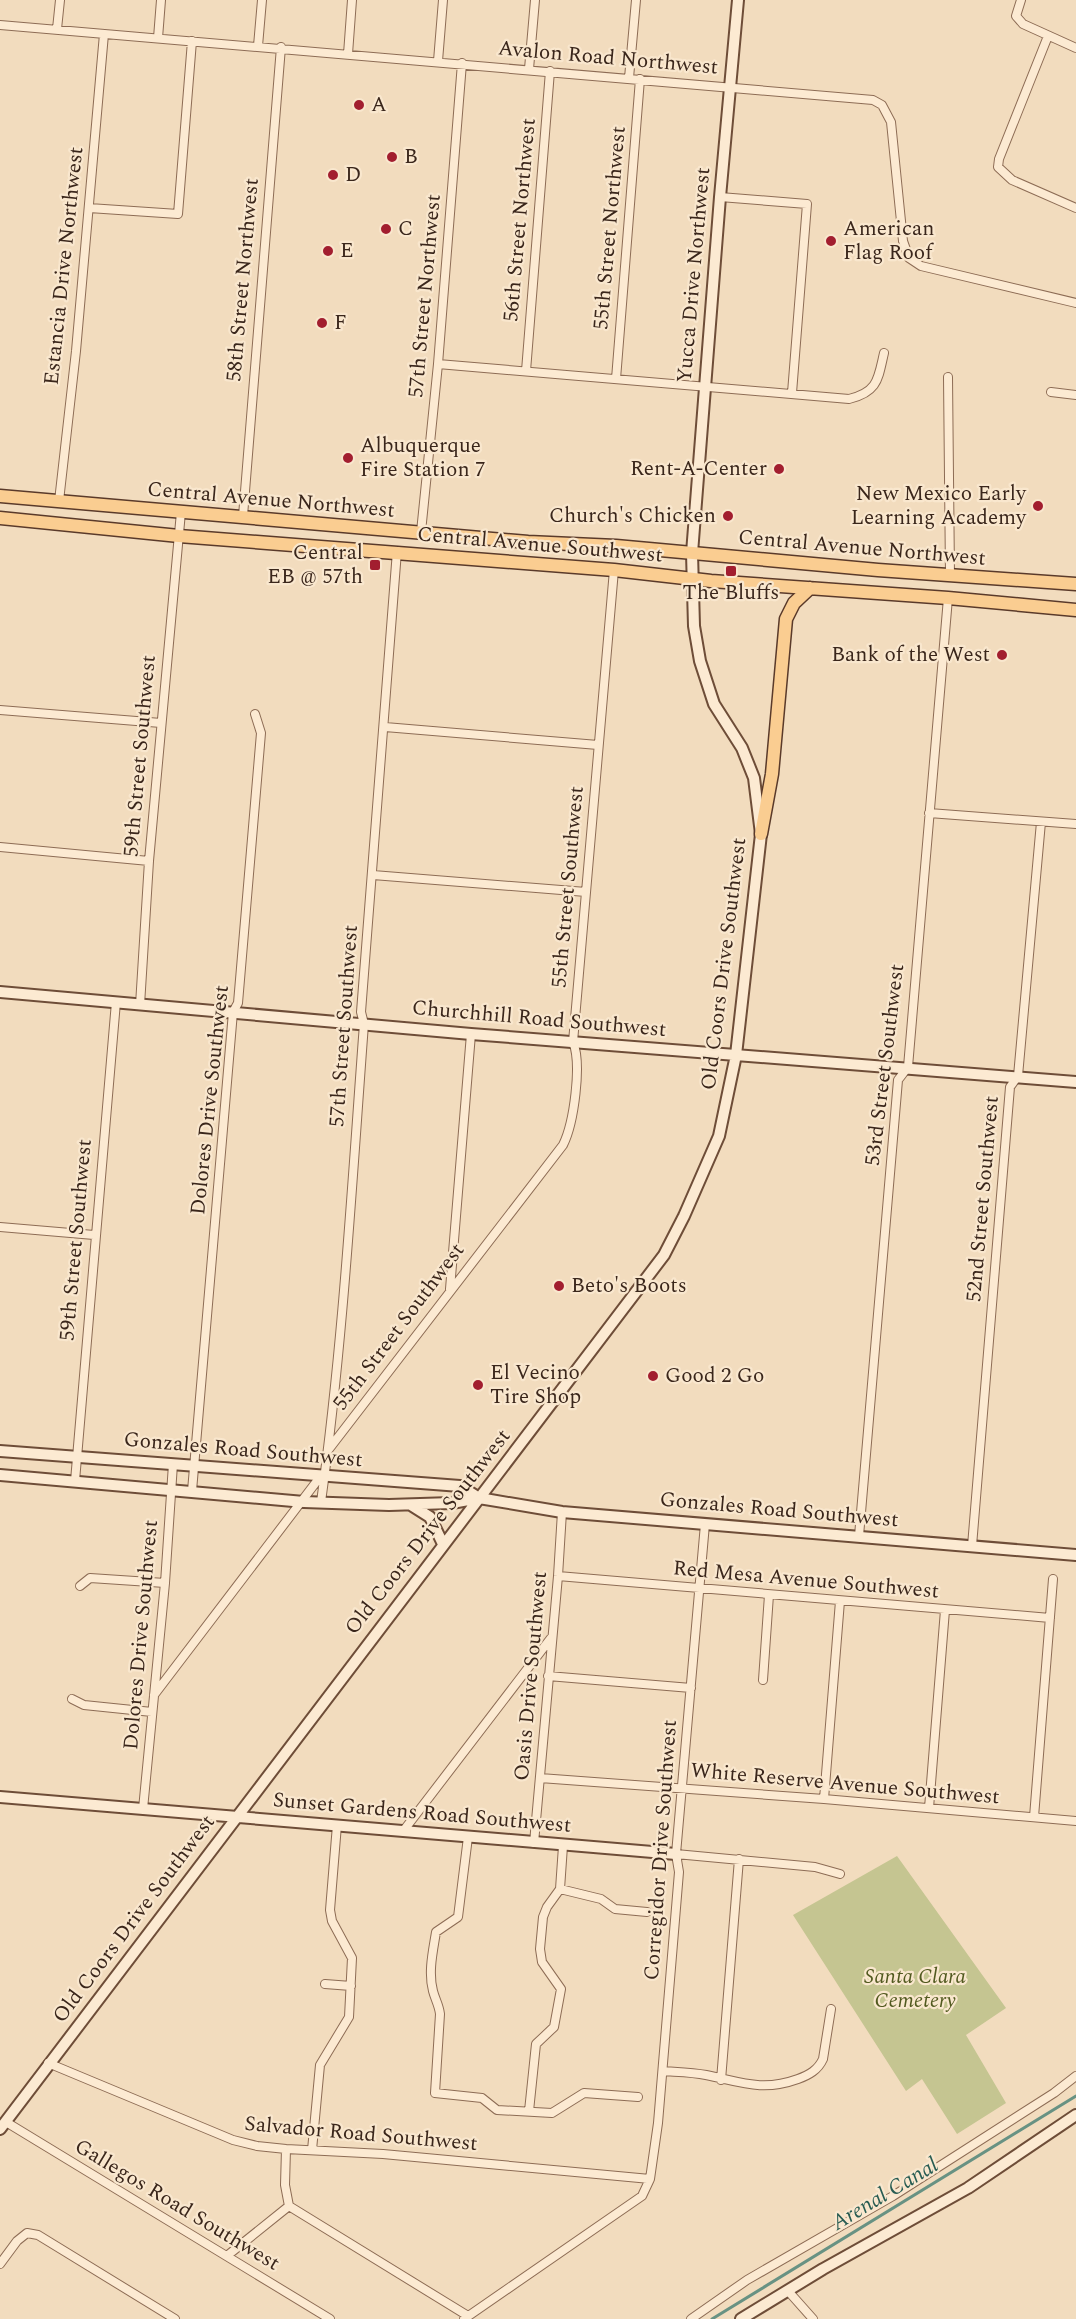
<svg xmlns="http://www.w3.org/2000/svg" width="1076" height="2319" font-family="Spectral,serif">
<style>
.cemetery{fill:#c5c591}
.lines{fill:none;stroke-linecap:round;stroke-linejoin:round}
.stream{stroke:#689283;stroke-width:3}
.street-casing{stroke:#8d6c55;stroke-width:10}
.secondary-casing{stroke:#6e4d38;stroke-width:14}
.primary-casing{stroke:#5a3a2a;stroke-width:15}
.street{stroke:#fcead2;stroke-width:8}
.secondary{stroke:#fcead2;stroke-width:10}
.primary{stroke:#facd91;stroke-width:12}
.poi-dot{fill:#a21e2f;stroke:#f9e7ce;stroke-width:2}
.labels{text-anchor:middle;dominant-baseline:central;stroke-width:4.5;stroke-linejoin:round;paint-order:stroke}
.street-label{font-size:21px;fill:#3a261b;stroke:#f9e7ce}
.poi-label{font-size:21px;fill:#3a261b;stroke:#f9e7ce;text-anchor:start}
.park-label{font-size:21px;font-style:italic;fill:#51591f;stroke:#f9e7ce}
.water-label{font-size:22px;font-style:italic;fill:#285c52;stroke:#f9e7ce}
</style>
<rect width="100%" height="100%" fill="#f2dcbe"/>
<!-- cemetery -->
<path class="cemetery" d="M897 1856 1006 2008 966 2035 1006 2103 957 2134 922 2079 906 2091 793 1915Z"/>
<g class="lines">
<!-- stream -->
<path class="stream" d="M712 2319 1076 2096"/>
<!-- street casing -->
<g class="street-casing">
<path id="street" d="M1021 0 1016 16 1023 24 1076 48
M0 25 873 100 882 105 891 122 903 241 909 258 921 266 1076 303
M57 29 60 0
M1048 36 999 159 998 167 1012 180 1076 208
M158 38 161 0
M258 46 262 0
M348 54 352 0
M438 61 443 0
M529 69 535 0
M629 78 636 0
M720 197 807 204 792 393
M89 208 178 214 192 41
M438 364 849 399C878 392 878 379 884 353
M526 371 550 71
M948 377 950 576
M616 379 640 79
M1051 392 1076 395
M59 501 76 351 104 34
M243 516 281 47
M421 532 438 364 462 63
M0 710 161 723
M385 727 598 745
M929 813 1076 824
M0 847 149 861
M373 875 586 892
M140 1005 149 861 181 512
M0 1227 94 1235
M450 1289 471 1034
M329 1449 563 1145C574 1123 582 1064 573 1042L614 570
M75 1481 116 1002
M192 1491 233 1012 238 1003 261 733 255 714
M321 1502C343 1344 352 1183 364 1024L361 1012 397 551
M859 1536 898 1080 908 1067 948 598
M972 1546 1010 1087 1018 1076 1041 822
M558 1576 1050 1618
M80 1586 90 1578 165 1583
M548 1676 691 1688
M763 1680 769 1595
M154 1695 320 1477
M72 1699 84 1705 152 1712
M540 1778 824 1799 1076 1821
M824 1799 840 1601
M929 1808 945 1610
M143 1809 165 1583 173 1464
M1034 1817 1053 1579
M404 1830 551 1638
M468 1837 458 1917 436 1932C433 1951 428 1972 433 1991 435 1999 439 2005 440 2014L435 2093 482 2098 497 2110 552 2113 584 2093 638 2097
M534 1843 558 1576 562 1512
M676 1854 815 1867 840 1874
M560 1889 601 1899 615 1909 647 1912
M325 1984 351 1986
M48 2063 233 2140 257 2146 286 2149 383 2154 650 2179
M663 2071C677 2072 692 2072 706 2075 741 2082 762 2092 798 2079 809 2075 818 2070 823 2059L831 2009
M721 2080 739 1859
M529 2111 536 2044 554 2027 561 1989 542 1962 540 1949 543 1917 547 1907 560 1889 563 1846
M6 2122 330 2319
M286 2149 285 2185 289 2206
M312 2150 320 2065 349 2017 352 1958 332 1921 330 1910 337 1825
M289 2206 468 2316
M228 2255 289 2206
M0 2264 17 2241 27 2233 38 2235 175 2319
M789 2292 813 2319
M464 2319 642 2196 650 2179 658 2123 679 1872 676 1854 705 1524
M691 2319 747 2280 893 2196 1054 2093 1076 2076"/>
</g>
<!-- secondary casing -->
<g class="secondary-casing">
<path id="secondary" d="M0 992 471 1034 1076 1082
M0 1451 460 1486 479 1498
M0 1475 304 1502 389 1505 452 1503 479 1498 562 1512 1076 1555
M411 1505 430 1517 443 1544
M0 1797 676 1854
M0 2129 664 1255 684 1216 719 1136 736 1055 761 834 754 778 742 748 714 704 700 661 694 626 692 553 720 197 738 0
M741 2319 823 2269 968 2188 1076 2115"/>
</g>
<!-- primary casing -->
<g class="primary-casing">
<path id="primary" d="M0 496 528 542 616 546 878 570 1076 584
M0 518 179 536 614 570 711 581 948 598 1076 610
M761 834 772 774 786 619 794 603 810 588"/>
</g>
<!-- street -->
<use href="#street" class="street"/>
<!-- secondary -->
<use href="#secondary" class="secondary"/>
<!-- primary -->
<use href="#primary" class="primary"/>
</g>
<!-- markers -->
<g class="poi-dot">
<circle cx="359" cy="105" r="6"/>
<circle cx="392" cy="157" r="6"/>
<circle cx="333" cy="175" r="6"/>
<circle cx="386" cy="229" r="6"/>
<circle cx="831" cy="241" r="6"/>
<circle cx="328" cy="251" r="6"/>
<circle cx="322" cy="323" r="6"/>
<circle cx="348" cy="458" r="6"/>
<circle cx="779" cy="469" r="6"/>
<circle cx="1038" cy="506" r="6"/>
<circle cx="728" cy="516" r="6"/>
<rect x="369" y="559" width="12" height="12" rx="3"/>
<rect x="725" y="565" width="12" height="12" rx="3"/>
<circle cx="1002" cy="655" r="6"/>
<circle cx="559" cy="1286" r="6"/>
<circle cx="653" cy="1376" r="6"/>
<circle cx="478" cy="1385" r="6"/>
</g>
<g class="labels">
<!-- street labels -->
<g class="street-label">
<text transform="translate(608 58) rotate(5)">Avalon Road Northwest</text>
<text transform="translate(520 220) rotate(-85)">56th Street Northwest</text>
<text transform="translate(610 228) rotate(-85)">55th Street Northwest</text>
<text transform="translate(64 266) rotate(-84)">Estancia Drive Northwest</text>
<text transform="translate(694 275) rotate(-85)">Yucca Drive Northwest</text>
<text transform="translate(243 280) rotate(-85)">58th Street Northwest</text>
<text transform="translate(425 296) rotate(-85)">57th Street Northwest</text>
<text transform="translate(271 500) rotate(5)">Central Avenue Northwest</text>
<text transform="translate(540 545) rotate(5)">Central Avenue Southwest</text>
<text transform="translate(862 548) rotate(5)">Central Avenue Northwest</text>
<text transform="translate(140 756) rotate(-85)">59th Street Southwest</text>
<text transform="translate(568 887) rotate(-85)">55th Street Southwest</text>
<text transform="translate(724 964) rotate(-83)">Old Coors Drive Southwest</text>
<text transform="translate(539 1019) rotate(5)">Churchhill Road Southwest</text>
<text transform="translate(344 1026) rotate(-86)">57th Street Southwest</text>
<text transform="translate(885 1065) rotate(-83)">53rd Street Southwest</text>
<text transform="translate(210 1100) rotate(-84)">Dolores Drive Southwest</text>
<text transform="translate(983 1199) rotate(-85)">52nd Street Southwest</text>
<text transform="translate(76 1240) rotate(-85)">59th Street Southwest</text>
<text transform="translate(399 1327) rotate(-53)">55th Street Southwest</text>
<text transform="translate(243 1450) rotate(5)">Gonzales Road Southwest</text>
<text transform="translate(779 1510) rotate(5)">Gonzales Road Southwest</text>
<text transform="translate(428 1532) rotate(-52)">Old Coors Drive Southwest</text>
<text transform="translate(806 1580) rotate(5)">Red Mesa Avenue Southwest</text>
<text transform="translate(141 1635) rotate(-85)">Dolores Drive Southwest</text>
<text transform="translate(531 1676) rotate(-85)">Oasis Drive Southwest</text>
<text transform="translate(845 1784) rotate(5)">White Reserve Avenue Southwest</text>
<text transform="translate(422 1813) rotate(5)">Sunset Gardens Road Southwest</text>
<text transform="translate(661 1850) rotate(-86)">Corregidor Drive Southwest</text>
<text transform="translate(134 1919) rotate(-53)">Old Coors Drive Southwest</text>
<text transform="translate(361 2134) rotate(5)">Salvador Road Southwest</text>
<text transform="translate(177 2205) rotate(31)">Gallegos Road Southwest</text>
</g>
<!-- poi labels -->
<g class="poi-label">
<text x="371" y="105">A</text>
<text x="404" y="157">B</text>
<text x="345" y="175">D</text>
<text x="398" y="229">C</text>
<text x="843" y="229">American<tspan x="843" dy="24">Flag Roof</tspan></text>
<text x="340" y="251">E</text>
<text x="334" y="323">F</text>
<text x="360" y="446">Albuquerque<tspan x="360" dy="24">Fire Station 7</tspan></text>
<text x="767" y="469" text-anchor="end">Rent-A-Center</text>
<text x="1026" y="494" text-anchor="end">New Mexico Early<tspan x="1026" dy="24">Learning Academy</tspan></text>
<text x="716" y="516" text-anchor="end">Church's Chicken</text>
<text x="363" y="553" text-anchor="end">Central<tspan x="363" dy="24">EB @ 57th</tspan></text>
<text x="731" y="593" text-anchor="middle">The Bluffs</text>
<text x="990" y="655" text-anchor="end">Bank of the West</text>
<text x="571" y="1286">Beto's Boots</text>
<text x="490" y="1373">El Vecino<tspan x="490" dy="24">Tire Shop</tspan></text>
<text x="665" y="1376">Good 2 Go</text>
</g>
<!-- park labels -->
<g class="park-label">
<text x="915" y="1977">Santa Clara<tspan x="915" dy="24">Cemetery</tspan></text>
</g>
<!-- water labels -->
<g class="water-label">
<text transform="translate(885 2194) rotate(-31)">Arenal Canal</text>
</g>
</g>
</svg>
